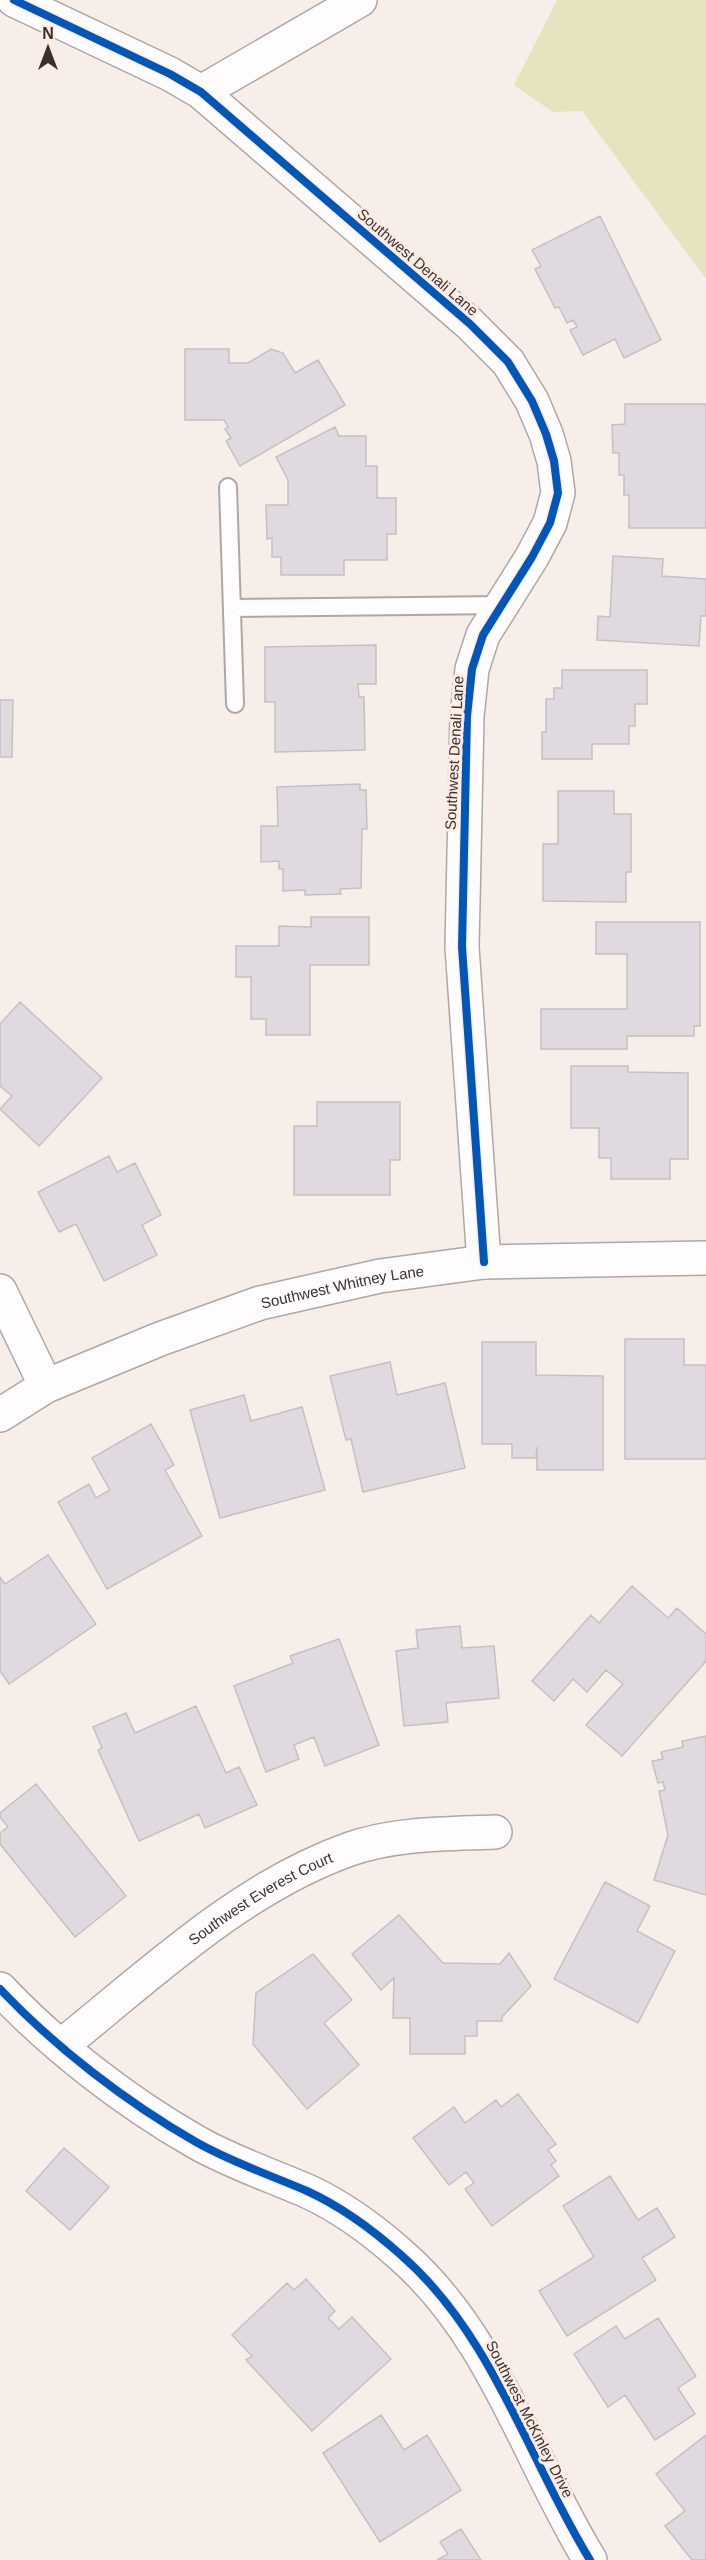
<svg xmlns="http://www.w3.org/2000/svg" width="706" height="2560" font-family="Arial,sans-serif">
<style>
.green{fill:#e5e4bf}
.building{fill:#e1d9e0;stroke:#c5c0c1;stroke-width:1.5}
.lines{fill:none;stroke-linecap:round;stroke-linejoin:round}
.service-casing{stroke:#afa7a4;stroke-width:20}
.minor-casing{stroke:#afa7a4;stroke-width:36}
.service{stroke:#fefcfc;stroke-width:16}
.minor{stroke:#fefcfc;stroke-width:33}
.cycleway-casing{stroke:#fdece4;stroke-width:11}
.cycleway{stroke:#0057b8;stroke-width:8}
.labels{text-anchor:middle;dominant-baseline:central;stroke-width:6;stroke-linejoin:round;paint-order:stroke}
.street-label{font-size:15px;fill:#39312d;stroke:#fdece4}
</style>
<rect width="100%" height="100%" fill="#f7eeea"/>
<!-- green -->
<path class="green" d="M557 0H706V279L582 111 553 112 514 85Z"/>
<!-- building -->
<path class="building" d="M600 216 661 340 624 358 615 339 583 355 570 330 577 327 573 320 567 323 559 307 555 308 535 269 541 266 532 250Z
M185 349H229V363H248L271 349 283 353 295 373 318 360 345 405 240 466 226 441 231 438 225 429 228 427 224 420H185Z
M625 404H706V528H629V495H624V475H619V453H613L612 425 625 424Z
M335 427 339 436H366V466H377V498H396V534H387V560H344V575H281V557H272V538L267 539 266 505H288V480L276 457Z
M613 556 663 559 662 576 706 579V616H701L699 646 597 640 598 616 610 617Z
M376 645V684H358L359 697H364L365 750 275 752V702H265V647Z
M562 670H647V704H635V726H629V744H592V759H542V732H546V699H554V688H562Z
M0 700H13L12 757H0Z
M360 784V790H366L367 829H362L361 888 340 889 341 894 305 895V890L283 891V869H279V861L261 862V826H278L277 787Z
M558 791H614V814H631V872H626V902L543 901V844H558Z
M311 917H369V965H310V1035H266V1019H251V977H236V946H279V926L311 927Z
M596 922H700V1026H694V1036H627V1049H541V1009H627V954H596Z
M20 1002 102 1078 39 1146 0 1109 12 1096 0 1086V1024Z
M571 1066H628V1072L688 1073V1159H670V1179H611V1158H599V1128H571Z
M317 1102H400V1160H390V1195H294V1126H317Z
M109 1156 117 1172 135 1163 161 1215 142 1225 157 1255 104 1281 76 1224 59 1232 38 1192Z
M625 1339H684V1365H706V1459H625Z
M482 1342H536V1375L603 1376V1470H537V1447L536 1458H512V1444H482Z
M390 1362 397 1395 445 1383 465 1468 363 1492 351 1439 346 1440 330 1376Z
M244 1395 251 1421 302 1407 325 1490 220 1518 190 1410Z
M151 1424 174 1465 165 1470 202 1536 107 1589 58 1502 89 1484 96 1498 110 1490 92 1458Z
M48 1555 96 1624 9 1684 0 1671V1577L5 1584Z
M632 1586 668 1618 677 1608 706 1634V1661L622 1756 586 1725 623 1684 606 1670 587 1692 573 1679 554 1701 532 1681 591 1615 599 1623Z
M460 1626 462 1648 494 1646 499 1698 446 1703 448 1722 404 1726 396 1651 418 1648 416 1630Z
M339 1639 379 1745 325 1766 314 1737 294 1745 299 1759 266 1772 234 1686 293 1663 290 1656Z
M196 1706 226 1773 239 1767 257 1805 205 1828 199 1814 139 1841 98 1750 102 1748 93 1727 126 1713 135 1733Z
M706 1736V1895L654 1880 668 1835 659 1791 665 1790 663 1782 658 1783 652 1761 663 1759 661 1752 683 1747 682 1741Z
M36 1784 126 1896 75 1937 0 1844V1833L8 1827 0 1817V1813Z
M605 1882 650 1906 637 1931 675 1951 638 2023 554 1979Z
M399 1915 443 1963 500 1964 509 1953 531 1986 502 2017V2021H477V2036H465V2054H410V2018H393L394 1978 381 1990 352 1954Z
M313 1954 352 2000 324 2023 359 2065 307 2109 253 2044 256 1993Z
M518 2094 556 2144 548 2150 556 2161 551 2165 559 2176 492 2226 465 2189 474 2183 466 2172 449 2185 413 2138 454 2107 465 2123 496 2100 501 2107Z
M64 2148 109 2187 70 2230 26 2191Z
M610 2176 638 2220 657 2208 675 2237 642 2258 656 2280 567 2336 539 2291 594 2257 563 2206Z
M306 2279 335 2311 328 2318 339 2329 352 2317 391 2359 312 2431 246 2360 252 2356 232 2335 287 2283 294 2290Z
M658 2318 696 2376 678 2388 695 2414 655 2440 625 2395 608 2407 574 2354 616 2326 625 2339Z
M381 2415 404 2450 427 2435 461 2490 380 2542 323 2453Z
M706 2435V2560H692L665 2526 685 2511 656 2474Z
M461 2529 481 2560H437L448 2554 440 2542Z"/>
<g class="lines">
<!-- service casing -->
<g class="service-casing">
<path id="service" d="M228 487 235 704
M232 608 503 605"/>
</g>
<!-- minor casing -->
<g class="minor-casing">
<g id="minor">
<path d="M14 0 170 74 201 92 470 324 508 362 532 401 546 434 554 461 558 493 550 523 532 557 483 635 472 669 467 716 462 947 484 1262"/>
<path d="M201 92 360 0"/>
<path d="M0 1291 46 1386"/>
<path id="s1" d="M0 1415 46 1386 160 1339 260 1303 380 1276 484 1262 706 1258"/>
<path d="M0 1989C55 2047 126 2102 196 2142 231 2162 270 2175 307 2191 342 2207 373 2230 401 2255 493 2335 528 2459 590 2560"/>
<path id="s2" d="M61 2046C151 1974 240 1888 350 1849 396 1833 446 1834 495 1832"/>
</g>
</g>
<!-- service -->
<use href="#service" class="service"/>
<!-- minor -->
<use href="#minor" class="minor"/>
<!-- cycleway casing -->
<g class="cycleway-casing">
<path id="cycleway" d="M14 0 170 74 201 92 470 324 508 362 532 401 546 434 554 461 558 493 550 523 532 557 483 635 472 669 467 716 462 947 484 1262
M0 1989C55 2047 126 2102 196 2142 231 2162 270 2175 307 2191 342 2207 373 2230 401 2255 493 2335 528 2459 590 2560"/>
</g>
<!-- cycleway -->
<use href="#cycleway" class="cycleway"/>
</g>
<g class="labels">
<!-- street labels -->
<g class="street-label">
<text transform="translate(418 262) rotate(41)">Southwest Denali Lane</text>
<text transform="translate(454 753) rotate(-87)">Southwest Denali Lane</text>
<text stroke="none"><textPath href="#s1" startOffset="368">Southwest Whitney Lane</textPath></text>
<text stroke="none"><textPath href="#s2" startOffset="249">Southwest Everest Court</textPath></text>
<text transform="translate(530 2419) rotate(63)">Southwest McKinley Drive</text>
</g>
</g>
<!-- north arrow -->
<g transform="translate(48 48)" stroke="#fdece4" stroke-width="4.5" paint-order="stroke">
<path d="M0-4.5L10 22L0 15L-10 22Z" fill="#39312d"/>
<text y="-9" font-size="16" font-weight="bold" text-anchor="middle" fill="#39312d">N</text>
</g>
</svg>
